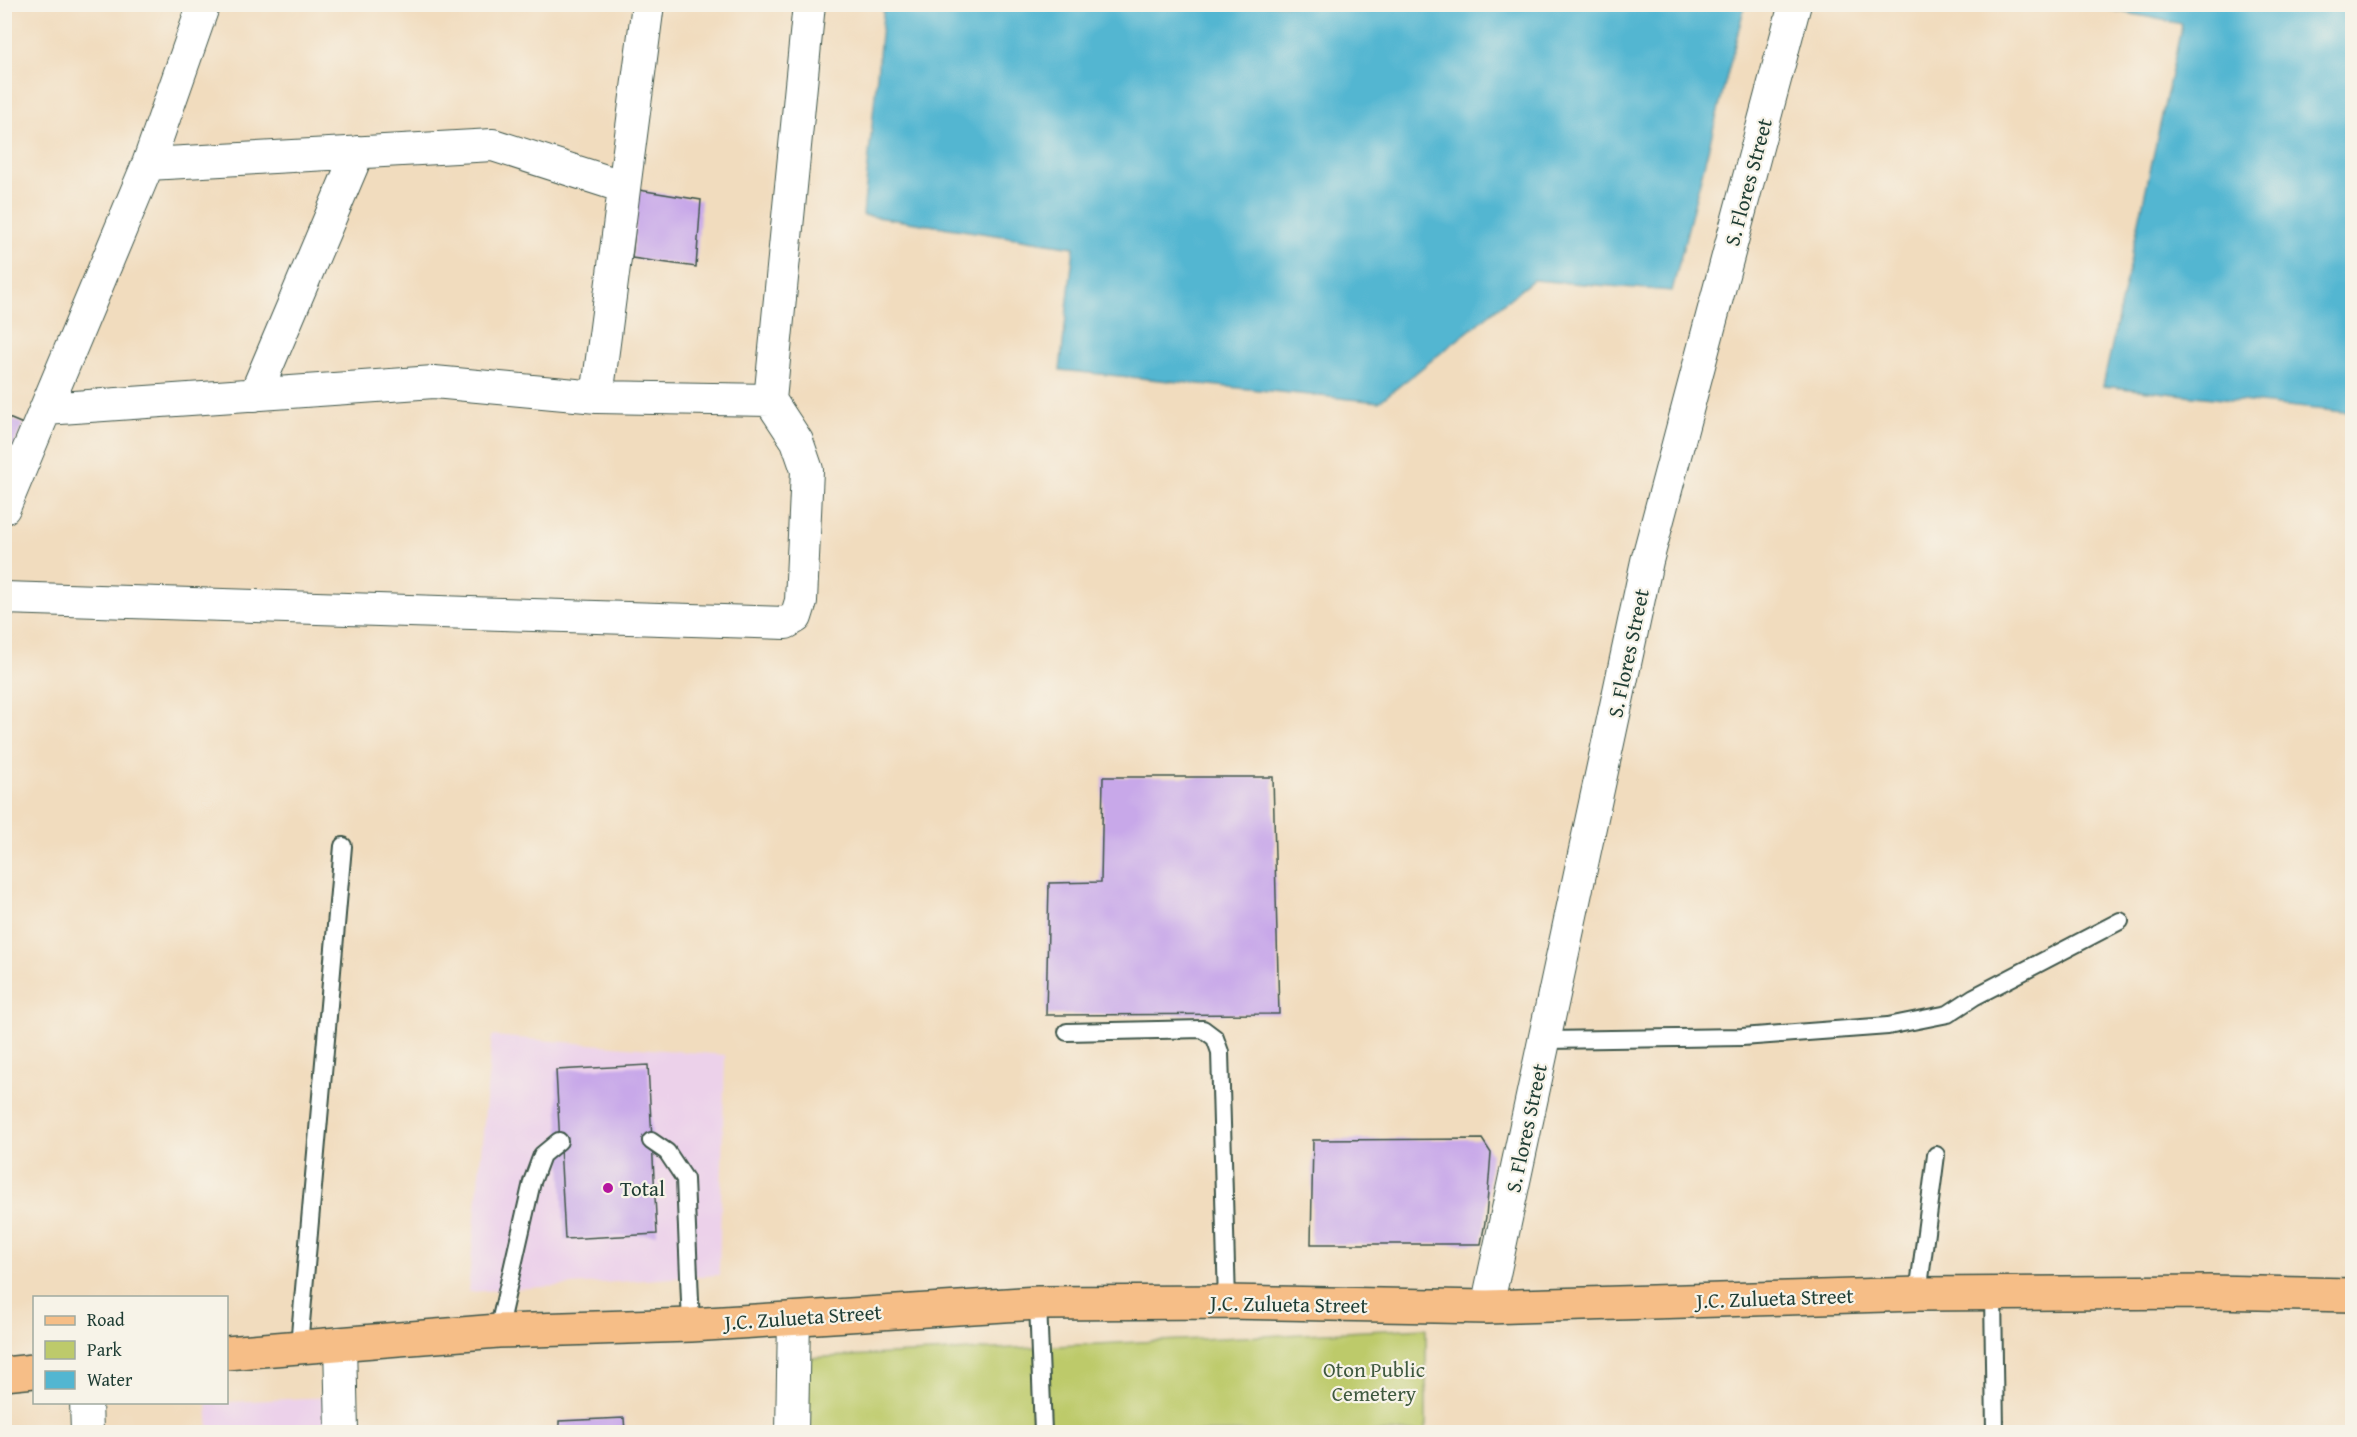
<svg xmlns="http://www.w3.org/2000/svg" width="2357" height="1437" font-family="'Gentium Book Plus',serif">
<style>
.built{fill:#ecd1ea}
.green{fill:#bdca6b;stroke:#6e8450;stroke-width:1.5}
.water{fill:#53b6d1;stroke:#397a82;stroke-width:1.5}
.building{fill:#c8a8e9}
.lines{fill:none;stroke-linecap:round;stroke-linejoin:round}
.lane-casing{stroke:#3e5549;stroke-width:20}
.street-casing{stroke:#3e5549;stroke-width:34}
.primary-casing{stroke:#3e5549;stroke-width:36}
.lane{stroke:#fff;stroke-width:16}
.street{stroke:#fff;stroke-width:32}
.primary{stroke:#f6be87;stroke-width:33}
.poi-dot{fill:#b5179e;stroke:#f7f3e8;stroke-width:2}
.labels{text-anchor:middle;dominant-baseline:central;stroke-width:4.5;stroke-linejoin:round;paint-order:stroke}
.street-label{font-size:21px;fill:#1f3d34;stroke:#f7f3e8}
.poi-label{font-size:21px;fill:#1f3d34;stroke:#f7f3e8;text-anchor:start}
.park-label{font-size:21px;fill:#3f593f;stroke:#f7f3e8}
</style>
<rect width="100%" height="100%" fill="#f7f3e8"/>
<filter id="ink" filterUnits="userSpaceOnUse"><feTurbulence type="fractalNoise" baseFrequency=".0167" numOctaves="2"/><feDisplacementMap in="SourceGraphic" scale="12" xChannelSelector="R" yChannelSelector="G"/><feConvolveMatrix kernelMatrix="1 2 1 2 8 2 1 2 1" color-interpolation-filters="sRGB"/></filter>
<filter id="wash" filterUnits="userSpaceOnUse"><feTurbulence type="fractalNoise" baseFrequency=".008" numOctaves="4" result="noise"/><feDisplacementMap in="SourceGraphic" scale="24" xChannelSelector="R" yChannelSelector="G"/><feGaussianBlur stdDeviation="1.35" result="paint"/><feColorMatrix in="noise" values="0 0 0 0 0 0 0 0 0 0 0 0 0 0 0 0 0 1.4 0 .05"/><feComposite in="paint" operator="in"/></filter>
<g filter="url(#wash)">
<rect width="100%" height="100%" fill="#f1dcbe"/>
<!-- built -->
<path class="built" d="M492 1036 725 1055 719 1275 468 1292Z
M329 1397 328 1432H209L207 1403Z"/>
<!-- green -->
<path class="green" d="M1426 1328V1432H808L807 1358Z"/>
<!-- water -->
<path class="water" d="M884 5V4L1745 5 1672 291 1533 280 1379 402 1060 370 1074 247 863 215Z
M2088 5H2352V413L2103 386 2182 24Z"/>
<g id="blocks">
<!-- building -->
<path class="building" d="M639 190 701 200 696 267 632 258Z
M4 416 23 424 4 468Z
M1103 777H1273L1279 1014 1046 1015 1049 883 1101 882Z
M648 1065 657 1234 565 1239 556 1070Z
M1482 1139 1491 1153 1486 1217 1481 1244H1311L1313 1140Z
M624 1418 625 1432H559V1421Z"/>
</g>
</g>
<g filter="url(#ink)">
<use href="#blocks" fill-opacity="0" stroke="#3e5549" stroke-width="1.5"/>
<g class="lines">
<!-- lane casing -->
<g class="lane-casing">
<path id="lane" d="M1067 1032 1203 1029 1215 1038 1220 1052 1227 1302
M1546 1040 1742 1037 1888 1026 1948 1014 1974 997 2120 921
M651 1141 667 1152 685 1179 691 1325
M1918 1294 1936 1155
M1993 1294 1995 1432
M1038 1303 1043 1432
M498 1331 532 1182 542 1155 559 1141
M299 1346 343 846"/>
</g>
<!-- street casing -->
<g class="street-casing">
<path id="street" d="M148 164 493 145 624 187
M255 395 358 152
M597 397 648 4
M770 400 809 4
M4 508 148 164 204 4
M4 598 786 623 796 617 801 601 807 470 797 441 770 400 597 397 434 382 46 409
M1487 1307 1647 561 1795 4
M340 1343 342 1432
M86 1402 87 1432
M792 1432 794 1318"/>
</g>
<!-- primary casing -->
<g class="primary-casing">
<path id="primary" d="M226 1353 498 1331 691 1325 1038 1303 1227 1302 1487 1307 1918 1294 2210 1292 2352 1295
M4 1374 34 1371"/>
</g>
<!-- lane -->
<use href="#lane" class="lane"/>
<!-- street -->
<use href="#street" class="street"/>
<!-- primary -->
<use href="#primary" class="primary"/>
</g>
</g>
<!-- markers -->
<circle class="poi-dot" cx="608" cy="1188" r="6"/>
<g class="labels">
<!-- street labels -->
<g class="street-label">
<text transform="translate(1748 182) rotate(-75)">S. Flores Street</text>
<text transform="translate(1628 653) rotate(-78)">S. Flores Street</text>
<text transform="translate(1526 1128) rotate(-78)">S. Flores Street</text>
<text transform="translate(1775 1298) rotate(-2)">J.C. Zulueta Street</text>
<text transform="translate(1289 1304) rotate(1)">J.C. Zulueta Street</text>
<text transform="translate(803 1317) rotate(-4)">J.C. Zulueta Street</text>
</g>
<!-- poi labels -->
<g class="poi-label">
<text x="620" y="1188">Total</text>
</g>
<!-- park labels -->
<g class="park-label">
<text x="1374" y="1369">Oton Public<tspan x="1374" dy="24">Cemetery</tspan></text>
</g>
</g>
<!-- margin -->
<rect width="2357" height="1437" fill="none" stroke="#f7f3e8" stroke-width="24"/>
<!-- legend -->
<rect x="33" y="1296" width="195" height="108" fill="#f7f3e8" stroke="#a1aaa0" stroke-width="1.5"/>
<rect x="45" y="1316" width="30" height="9" fill="#f6be87" stroke="#a1aaa0" stroke-width="1.5"/>
<text x="87" y="1326" font-size="18" fill="#1f3d34">Road</text>
<rect x="45" y="1341" width="30" height="18" fill="#bdca6b" stroke="#a1aaa0" stroke-width="1.5"/>
<text x="87" y="1356" font-size="18" fill="#1f3d34">Park</text>
<rect x="45" y="1371" width="30" height="18" fill="#53b6d1" stroke="#a1aaa0" stroke-width="1.5"/>
<text x="87" y="1386" font-size="18" fill="#1f3d34">Water</text>
</svg>
